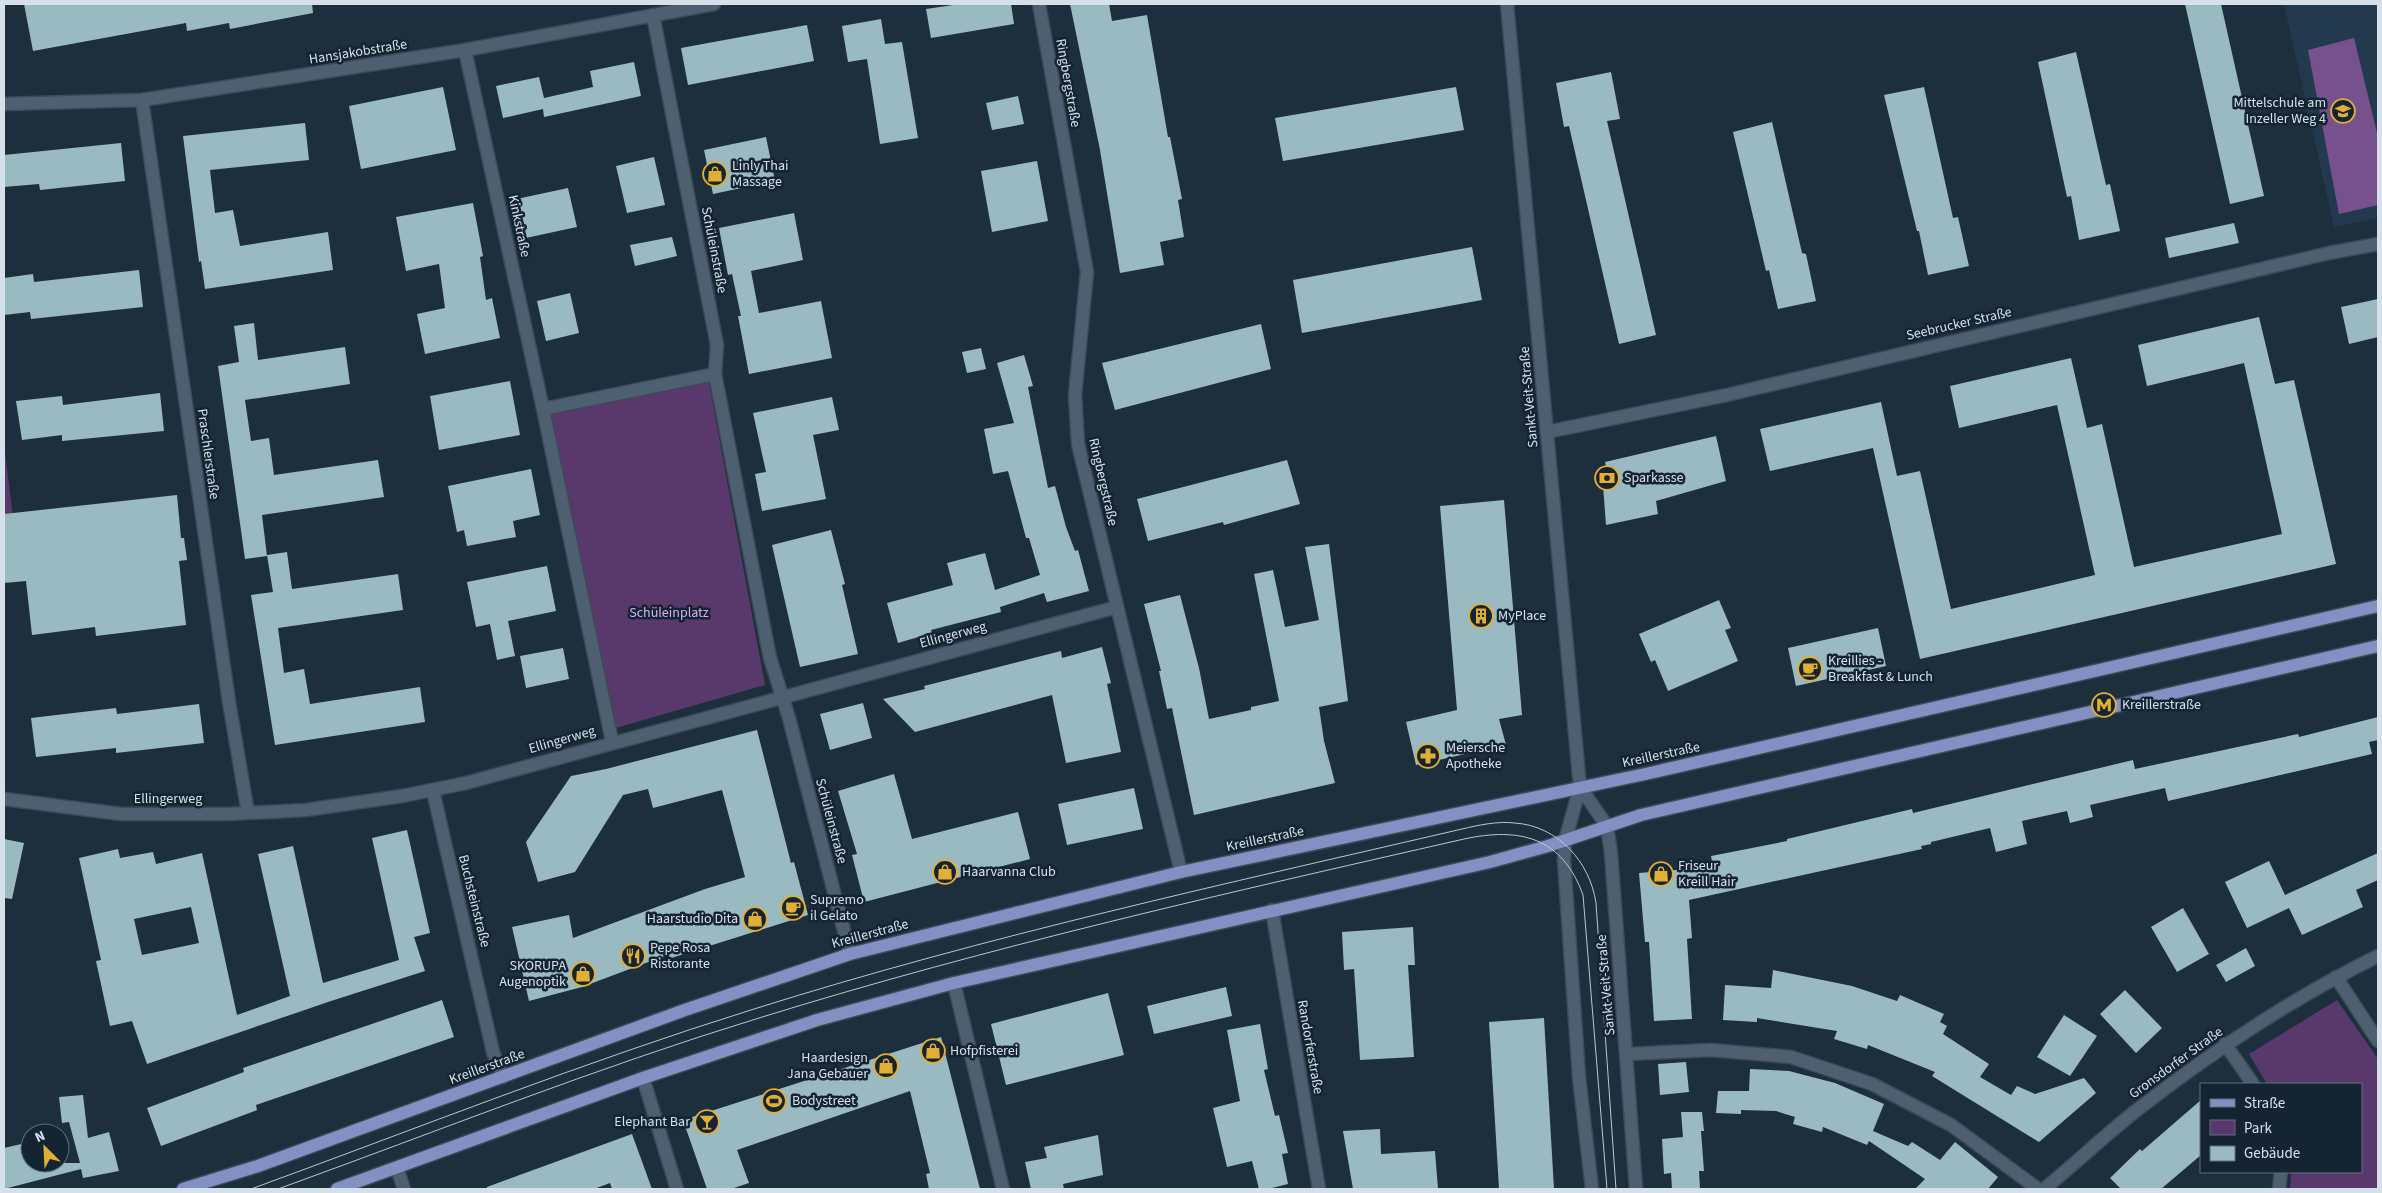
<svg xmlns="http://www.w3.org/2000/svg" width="2382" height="1193" font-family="'Source Sans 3',sans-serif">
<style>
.built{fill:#23394d}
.green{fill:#59396b}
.forest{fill:#77518e}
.building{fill:#9abac2;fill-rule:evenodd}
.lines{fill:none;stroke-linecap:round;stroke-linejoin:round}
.street-casing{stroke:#3c4b57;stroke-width:15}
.secondary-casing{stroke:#3c4b57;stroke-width:15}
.primary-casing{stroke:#3c4b57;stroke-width:15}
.street{stroke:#4d5f71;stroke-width:12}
.secondary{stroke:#4d5f71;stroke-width:12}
.primary{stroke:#8490c3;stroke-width:12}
.tram{stroke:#bcc7d2;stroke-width:1}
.labels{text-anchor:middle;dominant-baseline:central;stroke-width:5;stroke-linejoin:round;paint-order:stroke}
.street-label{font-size:14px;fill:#d5e0ea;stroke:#142433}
.poi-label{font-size:14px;fill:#d5e0ea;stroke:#142433;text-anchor:start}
.park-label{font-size:14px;fill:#d8adf3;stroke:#142433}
</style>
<rect width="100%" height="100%" fill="#1d2e3d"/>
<!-- built -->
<path class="built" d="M2284 4H2378V218L2334 227Z"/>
<!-- green -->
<path class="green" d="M708 378 765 685 609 730 549 407Z
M4 444 13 517 4 518Z
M2337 1000 2378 1059V1189H2290L2291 1172H2361V1084H2267L2249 1054Z"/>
<!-- forest -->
<path class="forest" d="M2354 38 2378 137V205L2339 214 2308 50Z"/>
<!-- building -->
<path class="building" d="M24 4H312L313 13 230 29 229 23 187 31 186 23 33 51Z
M960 4H1011L1014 24 931 38 926 9Z
M1070 4H1109L1112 21 1147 15 1168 137H1170L1182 199 1178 200 1184 237 1160 242 1164 265 1120 273 1100 150Z
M2185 4H2221L2264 196 2230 204Z
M881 19 885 44 902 42 918 138 880 144 867 59 848 62 842 26Z
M807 25 814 61 688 85 681 48Z
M2076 52 2106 185 2110 184 2120 231 2079 240 2071 196 2067 197 2038 62Z
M634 62 641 96 544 117 543 109 503 118 496 86 539 77 544 98 593 87 590 71Z
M1611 72 1620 119 1607 121 1656 335 1619 344 1569 126 1564 127 1556 83Z
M443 87 456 150 361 169 349 106Z
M1456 87 1464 130 1283 161 1275 118Z
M1924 87 1953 218 1958 217 1969 266 1928 275 1919 231H1917L1884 95Z
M1018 96 1024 124 992 130 986 103Z
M1772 122 1802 253 1806 254 1816 301 1778 309 1769 270 1766 271 1733 132Z
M305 123 309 160 210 170 215 213 233 210 240 246 328 232 333 270 205 289 201 261 199 262 183 136Z
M766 137 775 181 713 194 704 150Z
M121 143 125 181 40 190 39 184 4 187V155Z
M654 157 665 205 627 213 616 166Z
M1037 161 1048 221 992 232 981 171Z
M568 188 577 227 521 239 512 200Z
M473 203 483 256 480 257 486 300 492 298 500 338 425 354 417 314 445 308 439 264 406 271 396 217Z
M794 213 803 260 751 271 759 313 821 301 832 358 749 374 738 316H741L732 274 728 275 719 228Z
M2234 223 2239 243 2169 258 2165 238Z
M672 237 677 256 635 266 630 245Z
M1472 247 1482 300 1302 333 1293 280Z
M139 270 143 307 31 319 30 312 4 315V278L33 274 34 282Z
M570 293 579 333 546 341 537 301Z
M2378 299V337L2349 344 2341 307Z
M2259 317 2275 384 2294 380 2336 564 1920 659 1873 448 1770 471 1760 429 1881 402 1897 476 1920 471 1951 609 2095 575 2057 405 1959 428 1950 386 2071 358 2087 428 2102 424 2134 567 2282 534 2244 363 2147 386 2138 345Z
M254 323 258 360 345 347 350 384 245 400 251 441 269 438 274 475 378 460 384 497 262 515 267 556 245 559 218 366 239 362 234 326Z
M1261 324 1271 369 1115 410 1102 363Z
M981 348 986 369 967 373 962 352Z
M1024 355 1033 386 1028 387 1048 488 1055 486 1066 527 1075 551 1078 550 1089 591 1047 602 1044 593 1000 607 1001 612 931 630 932 633 898 643 887 603 953 585 947 563 985 553 995 590 1040 575 1029 538H1026L1008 471 993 474 984 429 1014 423 997 363Z
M510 381 520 435 439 450 430 396Z
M160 393 164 431 62 441V435L22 440 16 401 62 396 63 405Z
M832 397 839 430 813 435 826 499 762 511 755 474 766 472 753 413Z
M1716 436 1726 481 1656 501 1658 514 1606 525 1602 472 1607 470 1605 462Z
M1287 460 1300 504 1224 525 1223 522 1148 541 1137 499Z
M531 469 540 515 513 521 516 537 467 546 464 530 457 532 448 486Z
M177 495 181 538H184L187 560 179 561 186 625 96 636 95 627 32 635 26 581 4 583V514Z
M1504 500 1522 715 1499 719 1506 745 1416 765 1406 722 1457 710 1440 506Z
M831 530 845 584 842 585 858 654 800 667 772 545Z
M1329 544 1348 701 1319 707 1324 741 1335 783 1194 815 1172 708 1167 709 1159 671H1161L1144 604 1180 595 1199 668 1209 719 1251 710V707L1279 701 1254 574 1273 570 1285 627 1319 620 1305 547Z
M287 552 292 589 398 574 403 610 278 628 284 673 304 669 310 704 420 687 425 722 275 745 251 595 273 592 267 555Z
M547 566 556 611 508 621 515 656 497 660 490 624 476 627 467 582Z
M1719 600 1731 628 1725 630 1738 661 1668 691 1655 660 1651 662 1639 634Z
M1878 628 1886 666 1796 686 1788 648Z
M1102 647 1111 683 1107 684 1121 752 1066 763 1052 695 915 732 883 699 925 689 924 686 1061 651 1062 658Z
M563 648 569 679 526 688 520 656Z
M863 703 872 738 830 750 820 714Z
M199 704 204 743 116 753V748L36 757 31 718 116 708 117 714Z
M2378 717V740L2369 742 2372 754 2168 801 2165 788 2090 805 2093 817 2070 823 2067 811 2022 821 2027 844 1996 852 1990 828 1931 842V844L1921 846 1922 849 1689 900 1692 938 1687 939 1692 1019 1654 1021 1649 942H1645L1639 873 1713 867 1711 856 1787 841V839L1912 809 1913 813 2133 760 2135 769 2298 734 2299 737Z
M757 730 791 863 794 862 808 915 668 959 667 955 582 987 529 1001 512 927 569 915 573 938 705 889 745 877 722 790 653 808 648 789 623 795 575 872 538 882 526 842 571 776 606 769Z
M894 774 912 839 1018 812 1030 859 864 902 852 855 857 854 838 791Z
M1134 788 1143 829 1067 845 1058 804Z
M407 830 430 933 414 937 425 971 331 1001 147 1064 132 1021 110 1026 96 961 101 960 79 858 118 849 120 858 153 852 156 864 202 853 237 1015 290 996 258 854 293 846 323 983 399 960 372 838ZM191 907 199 943 142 955 134 919Z
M4 839 24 843 12 899 4 898Z
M2378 853V880L2356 890 2363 907 2302 935 2289 908 2247 928 2225 882 2269 861 2285 895Z
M2183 908 2209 954 2177 972 2151 927Z
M1413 927 1415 965H1408L1414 1057 1360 1060 1354 969 1344 970 1342 932Z
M2246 948 2255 966 2226 982 2216 965Z
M1773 970 1852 986 1897 1001 1900 995 1944 1014 1940 1022 1947 1026 1943 1034 1989 1064 1980 1077 2011 1095 2017 1086 2035 1094 2084 1078 2096 1093 2039 1142 1932 1076 1935 1072 1868 1045 1867 1049 1834 1039 1837 1031 1757 1018V1022L1723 1020 1725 985 1771 988Z
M1226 987 1232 1016 1154 1034 1147 1006Z
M2125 990 2162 1028 2136 1053 2100 1014Z
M1108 993 1124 1055 1006 1085 991 1024Z
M442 1000 454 1037 256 1105 257 1110 161 1146 147 1108 244 1072 243 1068Z
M2064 1015 2097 1036 2070 1076 2037 1057Z
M1544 1018 1554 1189H1499L1489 1022Z
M1260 1024 1268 1069 1264 1070 1275 1116 1279 1115 1288 1153 1282 1154 1288 1184 1268 1189H1259L1252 1161 1227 1167 1213 1108 1240 1101 1227 1030Z
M941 1037 980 1189H929L926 1174 930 1173 910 1091 737 1150 749 1183 731 1189H707L683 1120Z
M1686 1062 1689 1092 1660 1095 1658 1064Z
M1750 1069 1789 1071 1835 1083 1884 1104 1873 1131 1908 1146 1912 1142 1940 1160 1955 1142 1998 1177 1988 1189H1915L1925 1179 1869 1141 1867 1145 1823 1127 1822 1132 1793 1124 1795 1117 1776 1111 1741 1110V1114L1716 1113 1718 1091H1749Z
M83 1095 88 1138 109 1132 119 1171 83 1178 81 1169 4 1189V1148L30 1142V1163H80L69 1122 62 1123 59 1097Z
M2201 1100V1155L2161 1189H2121L2110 1178 2140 1149 2142 1151Z
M1681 1112H1702L1704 1131H1701L1704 1171H1699L1700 1189H1672L1671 1173 1664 1174 1662 1139 1683 1137Z
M1380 1129 1381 1154 1435 1151 1438 1189H1353L1343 1131Z
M632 1134 652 1189H612L610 1183 594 1189H487V1187Z
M1098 1135 1103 1175 1063 1184 1064 1189H1031L1025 1162 1047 1158 1044 1147Z"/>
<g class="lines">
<!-- street casing -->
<g class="street-casing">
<path id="street" d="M1039 4 1087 272 1075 395 1078 444 1181 872
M653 15 717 345 715 374
M465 50 543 409
M142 100 229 702 248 813
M4 104 142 100 465 50 714 4
M1547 432 1727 395 2329 253 2378 244
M612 741 543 409 715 374 770 658 789 718 850 954
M433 791 493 1052 503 1077
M4 799 121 814H228L306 810 402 796 466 783 1117 607
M1272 910 1319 1189
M2336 977 2378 1041
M954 983 1003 1189
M2225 1044 2253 1084
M1627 1054 1711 1050 1791 1057 1872 1084 1951 1125 2038 1189
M643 1078 677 1189
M397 1168 404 1189
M2044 1189C2076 1163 2105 1135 2137 1110 2213 1051 2292 998 2378 956
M2279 1189 2281 1172"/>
</g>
<!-- secondary casing -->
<g class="secondary-casing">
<path id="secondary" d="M1507 4 1580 787 1565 841 1564 860 1579 1077 1592 1189
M1580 787 1607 826 1611 853 1636 1189"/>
</g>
<!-- primary casing -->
<g class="primary-casing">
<path id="primary" d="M183 1189 258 1166 682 1011 850 954 1181 872 1650 773 2378 606
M337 1189 643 1078 817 1020 954 983 1490 862 1548 846 1641 815 2378 646"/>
</g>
<!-- street -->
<use href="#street" class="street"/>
<!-- secondary -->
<use href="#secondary" class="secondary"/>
<!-- primary -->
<use href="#primary" class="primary"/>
<!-- tram -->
<path class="tram" d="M251 1189C418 1128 584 1062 754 1009 986 936 1225 884 1462 829 1479 825 1497 821 1515 823 1558 826 1590 862 1596 903L1616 1189
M278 1189C438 1131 596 1068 759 1018 991 946 1227 893 1464 839 1520 827 1562 837 1583 895L1607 1189"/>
</g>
<!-- icons -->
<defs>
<g id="school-ring" transform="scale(1.25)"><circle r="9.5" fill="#142433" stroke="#e2af34" stroke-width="1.5"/><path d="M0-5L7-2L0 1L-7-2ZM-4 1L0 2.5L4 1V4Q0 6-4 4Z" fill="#e2af34"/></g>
<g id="shop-ring" transform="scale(1.25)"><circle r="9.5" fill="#142433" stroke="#e2af34" stroke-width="1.5"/><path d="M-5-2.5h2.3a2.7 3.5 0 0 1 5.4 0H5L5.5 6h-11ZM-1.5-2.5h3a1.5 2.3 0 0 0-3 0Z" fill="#e2af34"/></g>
<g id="bank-ring" transform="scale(1.25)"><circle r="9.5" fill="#142433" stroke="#e2af34" stroke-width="1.5"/><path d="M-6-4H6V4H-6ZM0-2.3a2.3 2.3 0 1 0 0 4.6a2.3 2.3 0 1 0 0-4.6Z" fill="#e2af34"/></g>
<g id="building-ring" transform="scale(1.25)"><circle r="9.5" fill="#142433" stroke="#e2af34" stroke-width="1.5"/><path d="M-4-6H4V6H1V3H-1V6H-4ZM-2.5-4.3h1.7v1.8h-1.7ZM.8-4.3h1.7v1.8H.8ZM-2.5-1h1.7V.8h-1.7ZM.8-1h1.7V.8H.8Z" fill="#e2af34"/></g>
<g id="cafe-ring" transform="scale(1.25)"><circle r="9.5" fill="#142433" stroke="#e2af34" stroke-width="1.5"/><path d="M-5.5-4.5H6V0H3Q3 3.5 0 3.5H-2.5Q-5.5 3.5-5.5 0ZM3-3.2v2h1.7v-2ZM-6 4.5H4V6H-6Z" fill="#e2af34"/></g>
<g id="metro-ring" transform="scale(1.25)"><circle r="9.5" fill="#142433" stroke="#e2af34" stroke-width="1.5"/><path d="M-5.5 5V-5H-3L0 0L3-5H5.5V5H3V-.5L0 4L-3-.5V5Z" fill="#e2af34"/></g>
<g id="pharmacy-ring" transform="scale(1.25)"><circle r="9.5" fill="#142433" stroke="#e2af34" stroke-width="1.5"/><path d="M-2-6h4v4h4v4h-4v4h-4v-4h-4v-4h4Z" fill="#e2af34"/></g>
<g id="restaurant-ring" transform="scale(1.25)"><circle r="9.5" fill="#142433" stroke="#e2af34" stroke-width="1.5"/><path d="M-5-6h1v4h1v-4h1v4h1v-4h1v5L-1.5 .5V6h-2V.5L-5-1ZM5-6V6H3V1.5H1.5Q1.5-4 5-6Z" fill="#e2af34"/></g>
<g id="stadium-ring" transform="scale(1.25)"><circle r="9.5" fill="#142433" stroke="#e2af34" stroke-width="1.5"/><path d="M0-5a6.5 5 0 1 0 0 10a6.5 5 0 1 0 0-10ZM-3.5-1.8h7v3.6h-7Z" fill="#e2af34"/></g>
<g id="bar-ring" transform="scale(1.25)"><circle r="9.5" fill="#142433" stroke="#e2af34" stroke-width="1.5"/><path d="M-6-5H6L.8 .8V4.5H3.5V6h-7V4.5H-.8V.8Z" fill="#e2af34"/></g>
</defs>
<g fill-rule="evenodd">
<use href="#school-ring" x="2343" y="111"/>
<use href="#shop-ring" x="715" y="174"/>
<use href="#bank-ring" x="1607" y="478"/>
<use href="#building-ring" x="1481" y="616"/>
<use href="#cafe-ring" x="1810" y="669"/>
<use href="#metro-ring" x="2104" y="705"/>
<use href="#pharmacy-ring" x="1428" y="756"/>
<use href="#shop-ring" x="945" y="872"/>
<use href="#shop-ring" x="1661" y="874"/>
<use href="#cafe-ring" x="793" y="908"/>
<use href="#shop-ring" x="755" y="919"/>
<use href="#restaurant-ring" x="633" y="956"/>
<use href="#shop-ring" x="583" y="974"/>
<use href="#shop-ring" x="933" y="1051"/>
<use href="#shop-ring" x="886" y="1066"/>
<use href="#stadium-ring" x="774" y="1101"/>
<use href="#bar-ring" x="707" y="1122"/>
</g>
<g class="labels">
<!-- street labels -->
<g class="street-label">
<text transform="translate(358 52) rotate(-9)">Hansjakobstraße</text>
<text transform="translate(1068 83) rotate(80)">Ringbergstraße</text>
<text transform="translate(519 226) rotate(78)">Kinkstraße</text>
<text transform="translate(714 250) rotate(79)">Schüleinstraße</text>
<text transform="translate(1959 324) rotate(-13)">Seebrucker Straße</text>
<text transform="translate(1529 397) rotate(-95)">Sankt-Veit-Straße</text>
<text transform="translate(208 454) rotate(82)">Praschlerstraße</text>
<text transform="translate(1103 482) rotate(77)">Ringbergstraße</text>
<text transform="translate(953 635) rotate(-15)">Ellingerweg</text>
<text transform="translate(562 740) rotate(-16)">Ellingerweg</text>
<text transform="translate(1661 755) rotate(-12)">Kreillerstraße</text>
<text x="168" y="799">Ellingerweg</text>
<text transform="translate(831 821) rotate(75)">Schüleinstraße</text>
<text transform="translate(1265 839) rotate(-12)">Kreillerstraße</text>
<text transform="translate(474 901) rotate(76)">Buchsteinstraße</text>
<text transform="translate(870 934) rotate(-15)">Kreillerstraße</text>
<text transform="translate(1606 985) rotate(-95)">Sankt-Veit-Straße</text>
<text transform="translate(1310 1047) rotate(80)">Randorferstraße</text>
<text transform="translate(2176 1063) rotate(-36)">Gronsdorfer Straße</text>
<text transform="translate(487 1067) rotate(-20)">Kreillerstraße</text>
</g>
<!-- poi labels -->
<g class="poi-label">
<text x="2326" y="103" text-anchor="end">Mittelschule am<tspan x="2326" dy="16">Inzeller Weg 4</tspan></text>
<text x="732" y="166">Linly Thai<tspan x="732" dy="16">Massage</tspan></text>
<text x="1624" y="478">Sparkasse</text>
<text x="1498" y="616">MyPlace</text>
<text x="1828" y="661">Kreillies -<tspan x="1828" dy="16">Breakfast &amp; Lunch</tspan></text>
<text x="2122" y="705">Kreillerstraße</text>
<text x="1446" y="748">Meiersche<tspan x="1446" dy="16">Apotheke</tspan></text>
<text x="1678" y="866">Friseur<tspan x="1678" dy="16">Kreill Hair</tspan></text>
<text x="962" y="872">Haarvanna Club</text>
<text x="810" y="900">Supremo<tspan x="810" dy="16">il Gelato</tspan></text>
<text x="738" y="919" text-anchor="end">Haarstudio Dita</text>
<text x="650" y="948">Pepe Rosa<tspan x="650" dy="16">Ristorante</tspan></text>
<text x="566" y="966" text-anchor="end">SKORUPA<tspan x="566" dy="16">Augenoptik</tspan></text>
<text x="950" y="1051">Hofpfisterei</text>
<text x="868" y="1058" text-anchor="end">Haardesign<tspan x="868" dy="16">Jana Gebauer</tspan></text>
<text x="792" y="1101">Bodystreet</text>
<text x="690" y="1122" text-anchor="end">Elephant Bar</text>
</g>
<!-- park labels -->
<g class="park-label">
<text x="669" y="613">Schüleinplatz</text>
</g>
</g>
<!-- border -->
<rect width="2382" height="1193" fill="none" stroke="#d5e0ea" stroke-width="10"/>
<!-- legend -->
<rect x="2200" y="1083" width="162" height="90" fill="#142433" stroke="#616f7c"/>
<rect x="2210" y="1099" width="25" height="8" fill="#8490c3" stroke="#616f7c"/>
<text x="2244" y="1108" font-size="15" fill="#d5e0ea">Straße</text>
<rect x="2210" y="1120" width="25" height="15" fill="#59396b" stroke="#616f7c"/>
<text x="2244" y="1133" font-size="15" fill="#d5e0ea">Park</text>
<rect x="2210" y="1146" width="25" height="15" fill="#9abac2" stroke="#616f7c"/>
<text x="2244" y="1158" font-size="15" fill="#d5e0ea">Gebäude</text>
<!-- north arrow -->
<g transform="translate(45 1148) rotate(336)"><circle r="24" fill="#142433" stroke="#616f7c"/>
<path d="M0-4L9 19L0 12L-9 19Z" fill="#e2af34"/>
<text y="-8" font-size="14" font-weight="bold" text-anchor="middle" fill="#d5e0ea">N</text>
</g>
</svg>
